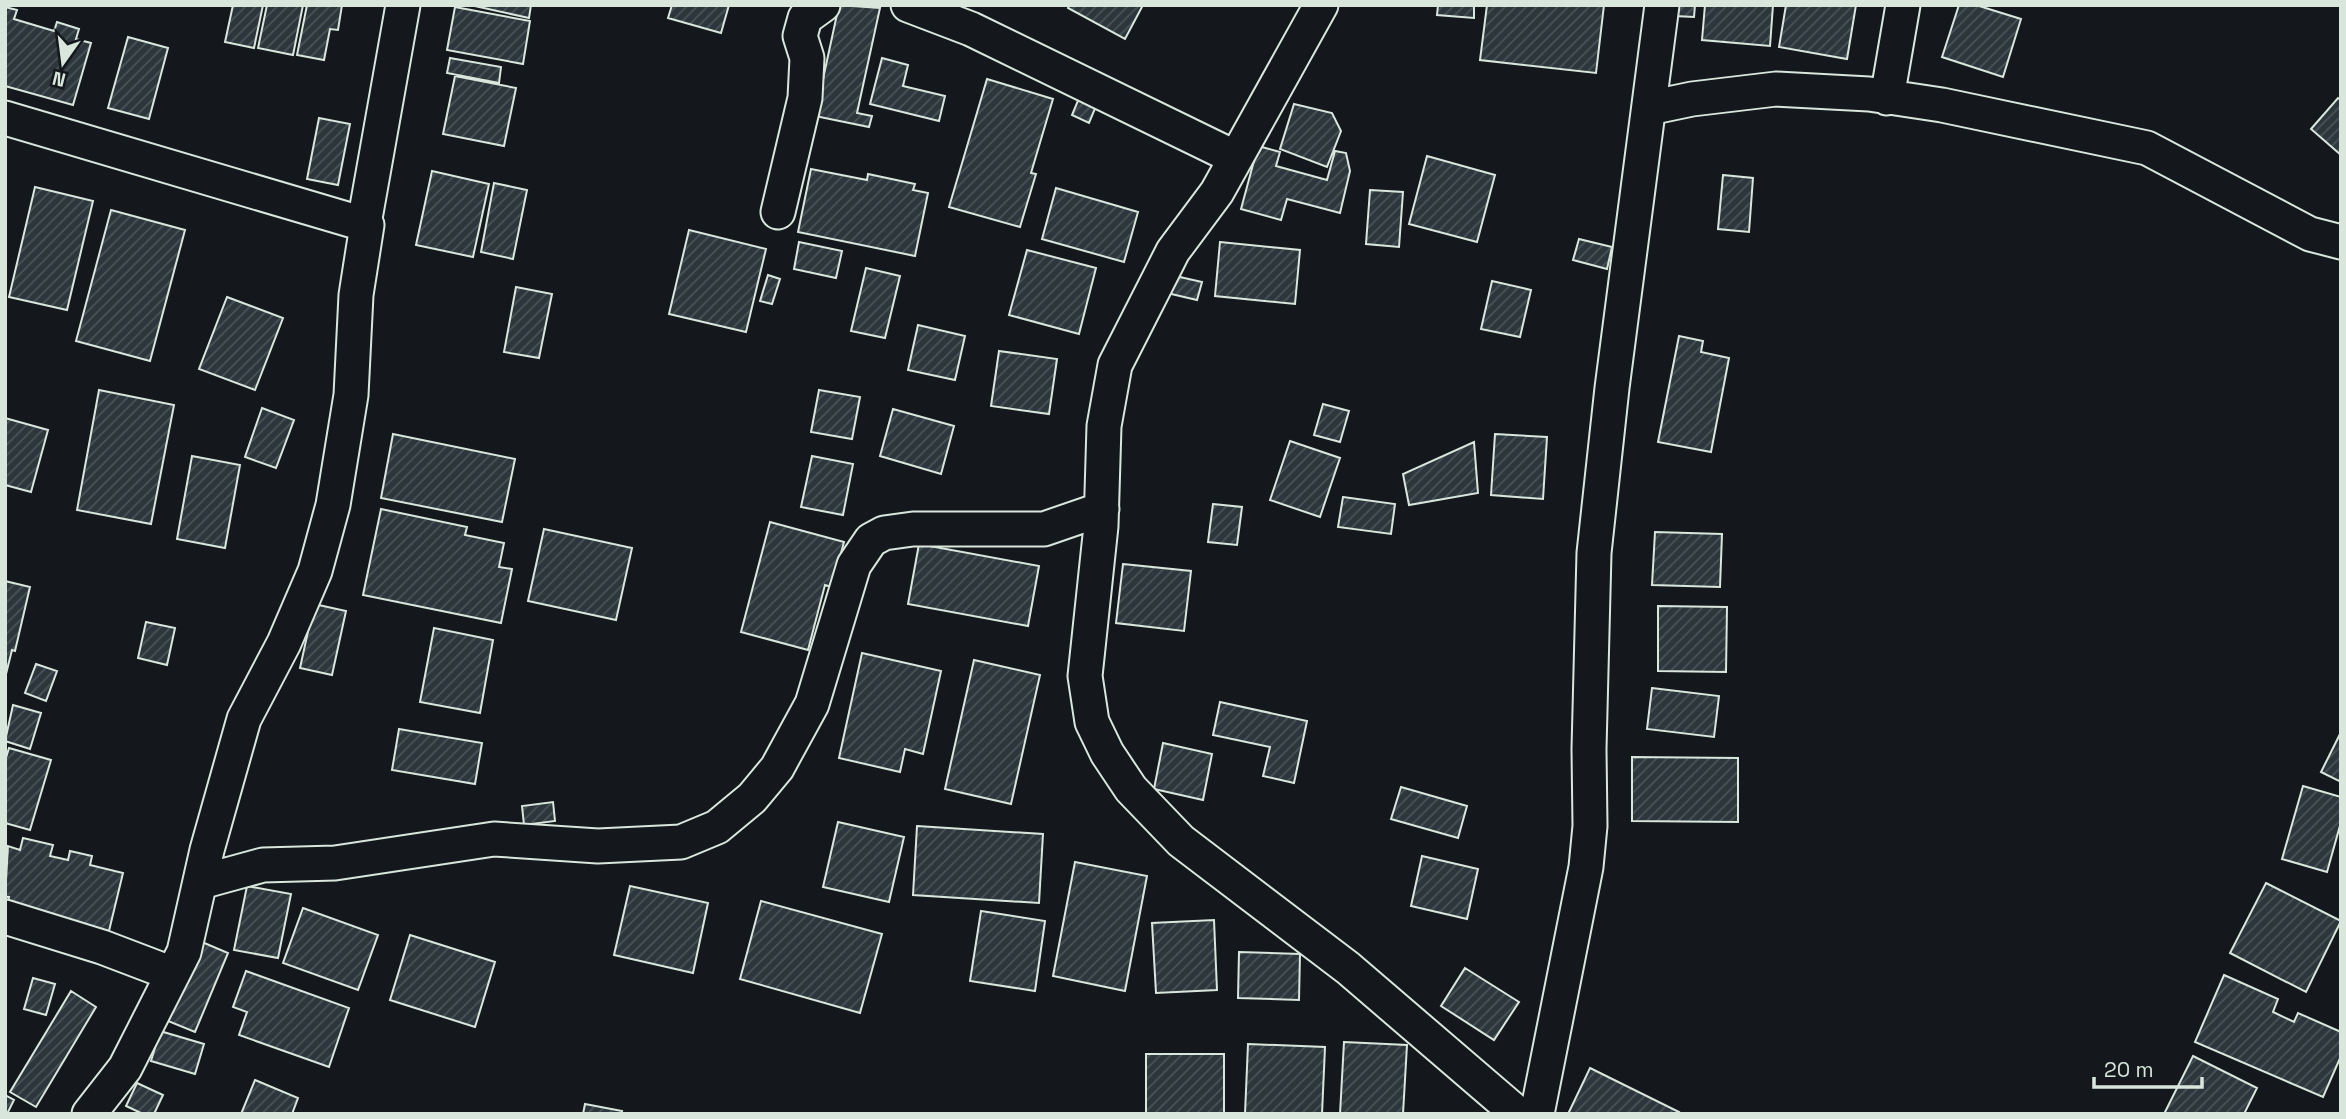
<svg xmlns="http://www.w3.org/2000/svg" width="2346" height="1119" font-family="'Space Grotesk',sans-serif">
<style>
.building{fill:url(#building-hatch);stroke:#d8e6dc;stroke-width:2}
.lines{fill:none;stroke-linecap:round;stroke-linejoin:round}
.street-casing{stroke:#d8e6dc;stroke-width:37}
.street{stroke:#14181c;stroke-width:33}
</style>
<defs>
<pattern id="building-hatch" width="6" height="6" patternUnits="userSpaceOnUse" patternTransform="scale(1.75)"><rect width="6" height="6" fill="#2c363c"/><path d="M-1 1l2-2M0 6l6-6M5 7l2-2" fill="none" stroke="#4a5358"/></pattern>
</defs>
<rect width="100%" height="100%" fill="#14181c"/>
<!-- building -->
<path class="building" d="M233 5H263L254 48 225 42Z
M267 5H303L293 55 258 48Z
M307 5H342L338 30 330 29 324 60 297 55Z
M470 5H531L529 18Z
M672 5H729L721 33 668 18Z
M839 5 880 8 857 113 872 116 869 127 815 116Z
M1069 5H1143L1125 39 1068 8Z
M1438 5H1474V18L1437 15Z
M1487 5H1604L1596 73 1480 60Z
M1676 5H1695L1694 17 1675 16Z
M1705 5H1773L1770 46 1702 40Z
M1786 5H1856L1847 59 1779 47Z
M1959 5H1976L2021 19 2003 77 1942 57Z
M5 7 17 10 14 19 54 31 57 22 79 29 76 39 91 43 73 105 5 86Z
M455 7 530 21 523 64 447 50Z
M128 37 168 48 149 119 108 108Z
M450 58 501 67 499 83 447 73Z
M882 58 908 65 903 86 945 96 939 121 870 104Z
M455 76 516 88 504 146 443 134Z
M987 79 1053 99 1031 173 1036 174 1020 227 949 207Z
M1082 91 1099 99 1089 123 1072 115Z
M2338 98 2341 100V155L2311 129Z
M1294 104 1332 113 1341 131 1327 167 1280 149Z
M319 118 350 124 338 185 307 179Z
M1258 146 1280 152 1276 166 1327 180 1335 151 1346 153 1350 171 1340 213 1287 199 1281 220 1241 209Z
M1427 156 1495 175 1477 242 1409 224Z
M811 169 867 180 868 174 915 184 913 190 928 193 915 256 798 232Z
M432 171 489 184 473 257 416 245Z
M1723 175 1753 178 1749 232 1718 229Z
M494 183 527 190 513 259 481 252Z
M35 187 93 201 67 310 9 297Z
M1056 188 1138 212 1124 262 1042 239Z
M1370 190 1403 192 1399 247 1366 244Z
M111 210 185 230 150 361 76 341Z
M689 230 766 249 746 332 669 314Z
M1579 239 1612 247 1607 269 1573 260Z
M799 242 842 251 836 278 794 269Z
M1220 242 1300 250 1295 304 1215 296Z
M1027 250 1096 268 1079 334 1009 315Z
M866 268 900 276 885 338 851 331Z
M768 275 780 279 772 304 760 301Z
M1171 275 1202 282 1197 300 1167 293Z
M1492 281 1531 290 1520 337 1481 329Z
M516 287 552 294 539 358 504 352Z
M227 297 283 318 255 390 199 369Z
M918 325 965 336 955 380 908 370Z
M1679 336 1703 341 1701 352 1729 358 1711 452 1658 442Z
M999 351 1057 359 1049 414 991 406Z
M99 390 174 405 151 524 77 510Z
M819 390 860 397 852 439 811 432Z
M1323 404 1349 411 1340 442 1314 435Z
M262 408 294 420 276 468 245 457Z
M893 409 954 426 941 474 880 456Z
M5 418 48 430 31 492 5 485Z
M393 434 515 459 502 522 381 498Z
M1495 434 1547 437 1543 499 1491 495Z
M1290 441 1340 458 1320 517 1270 500Z
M1474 442 1478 493 1409 505 1403 474Z
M192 456 240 465 225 548 177 539Z
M812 456 853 464 843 515 801 507Z
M1343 497 1395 504 1391 534 1338 527Z
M1213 504 1242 507 1237 545 1208 542Z
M381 509 467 527 465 535 504 543 499 567 512 569 501 623 363 595Z
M770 522 844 542 832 587 825 585 808 650 741 632Z
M544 529 632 548 616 620 528 601Z
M1655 532 1722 534 1720 587 1652 585Z
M919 544 1039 566 1028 626 908 604Z
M1123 564 1191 571 1184 631 1116 623Z
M5 581 30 587 15 651 12 650 5 678Z
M314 604 346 611 332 675 300 668Z
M1658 606 1727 607 1726 672 1658 671Z
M146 622 175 628 167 665 138 658Z
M434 628 493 640 480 713 420 702Z
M862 653 941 671 923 754 905 749 900 772 839 758Z
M974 660 1040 675 1011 804 945 789Z
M36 664 57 671 46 701 25 693Z
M1652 688 1719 696 1714 737 1647 729Z
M1220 702 1307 721 1294 783 1263 776 1270 747 1213 735Z
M13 705 41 713 30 749 5 741Z
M399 729 482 743 475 784 392 770Z
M2341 732V782L2321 772Z
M1163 743 1212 754 1203 800 1154 789Z
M9 748 51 760 30 830 5 823V761Z
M1632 757 1738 758V822L1632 821Z
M2303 786 2341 797V822L2327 872 2282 859Z
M1401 787 1467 806 1458 838 1391 819Z
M553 802 555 821 524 825 522 806Z
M838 822 904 837 889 902 823 887Z
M917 826 1043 834 1039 903 913 895Z
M23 838 53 845 50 856 68 860 70 851 92 856 90 865 123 873 108 935 6 910 9 897H5L8 846 20 850Z
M1422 856 1478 869 1467 919 1411 906Z
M1075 862 1147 876 1125 991 1053 976Z
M2266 883 2341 921 2306 992 2230 953Z
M247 886 291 894 278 958 234 950Z
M630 886 708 903 693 973 614 955Z
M761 901 882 934 860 1013 740 979Z
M303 908 378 935 358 990 283 963Z
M981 911 1045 921 1035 991 970 981Z
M1214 920 1217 990 1156 993 1152 923Z
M410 935 495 962 475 1027 390 1000Z
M202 942 228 953 195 1032 168 1021Z
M1239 952 1300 954 1299 1000 1238 998Z
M1465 968 1519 1002 1494 1040 1441 1006Z
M246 971 349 1008 329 1067 239 1035 247 1012 233 1007Z
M2224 975 2278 999 2273 1012 2294 1022 2298 1013 2341 1032V1056L2323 1097 2195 1042Z
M33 978 55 984 46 1015 24 1009Z
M71 991 96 1007 36 1107 10 1092Z
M160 1031 204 1044 195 1074 151 1061Z
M1344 1042 1407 1045 1403 1114H1340Z
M1248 1044 1325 1047 1322 1114H1245Z
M1146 1054H1224V1114H1146Z
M2193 1056 2257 1088 2244 1114H2164Z
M1590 1068 1679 1112 1678 1114H1568Z
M255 1080 298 1098 292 1114H241Z
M137 1083 163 1095 154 1114H143L126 1106Z
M5 1095 14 1100 7 1114H5Z
M585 1104 622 1111 621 1114H583Z"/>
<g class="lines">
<!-- street casing -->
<g class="street-casing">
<path id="street" d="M908 5 971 29 1236 158
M1321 5 1217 192 1173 251 1115 365 1104 426 1101 526 1085 676 1092 722 1107 753 1131 789 1181 841 1348 968 1518 1114
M1887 98 1903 5
M1649 108 1692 99 1776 89 1869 94 1942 105 2147 148 2310 234 2341 242
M5 118 367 225
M778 212 805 98 807 58 800 36 805 18 823 5
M201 882 263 865 335 863 494 839 598 846 681 842 717 827 752 798 777 768 812 704 854 565 871 540 884 533 913 529H1044L1102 509
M5 917 102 947 173 974
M89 1114 125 1068 184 952 207 850 244 719 284 643 315 571 333 505 351 395 356 295 367 225 364 224 403 5
M1537 1114 1586 867 1590 826 1589 749 1594 553 1612 388 1662 5"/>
</g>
<!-- street -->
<use href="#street" class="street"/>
</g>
<!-- border -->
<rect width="2346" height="1119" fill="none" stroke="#d8e6dc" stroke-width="14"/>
<!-- north arrow -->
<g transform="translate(63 63) rotate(194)" stroke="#14181c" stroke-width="5" paint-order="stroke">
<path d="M0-5L12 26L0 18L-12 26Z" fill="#d8e6dc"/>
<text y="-10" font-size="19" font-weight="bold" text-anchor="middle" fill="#d8e6dc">N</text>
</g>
<!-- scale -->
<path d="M2094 1077v10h108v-10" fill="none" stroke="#d8e6dc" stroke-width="3.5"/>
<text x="2104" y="1077" font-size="21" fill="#d8e6dc" stroke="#14181c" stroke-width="5" paint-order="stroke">20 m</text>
</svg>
